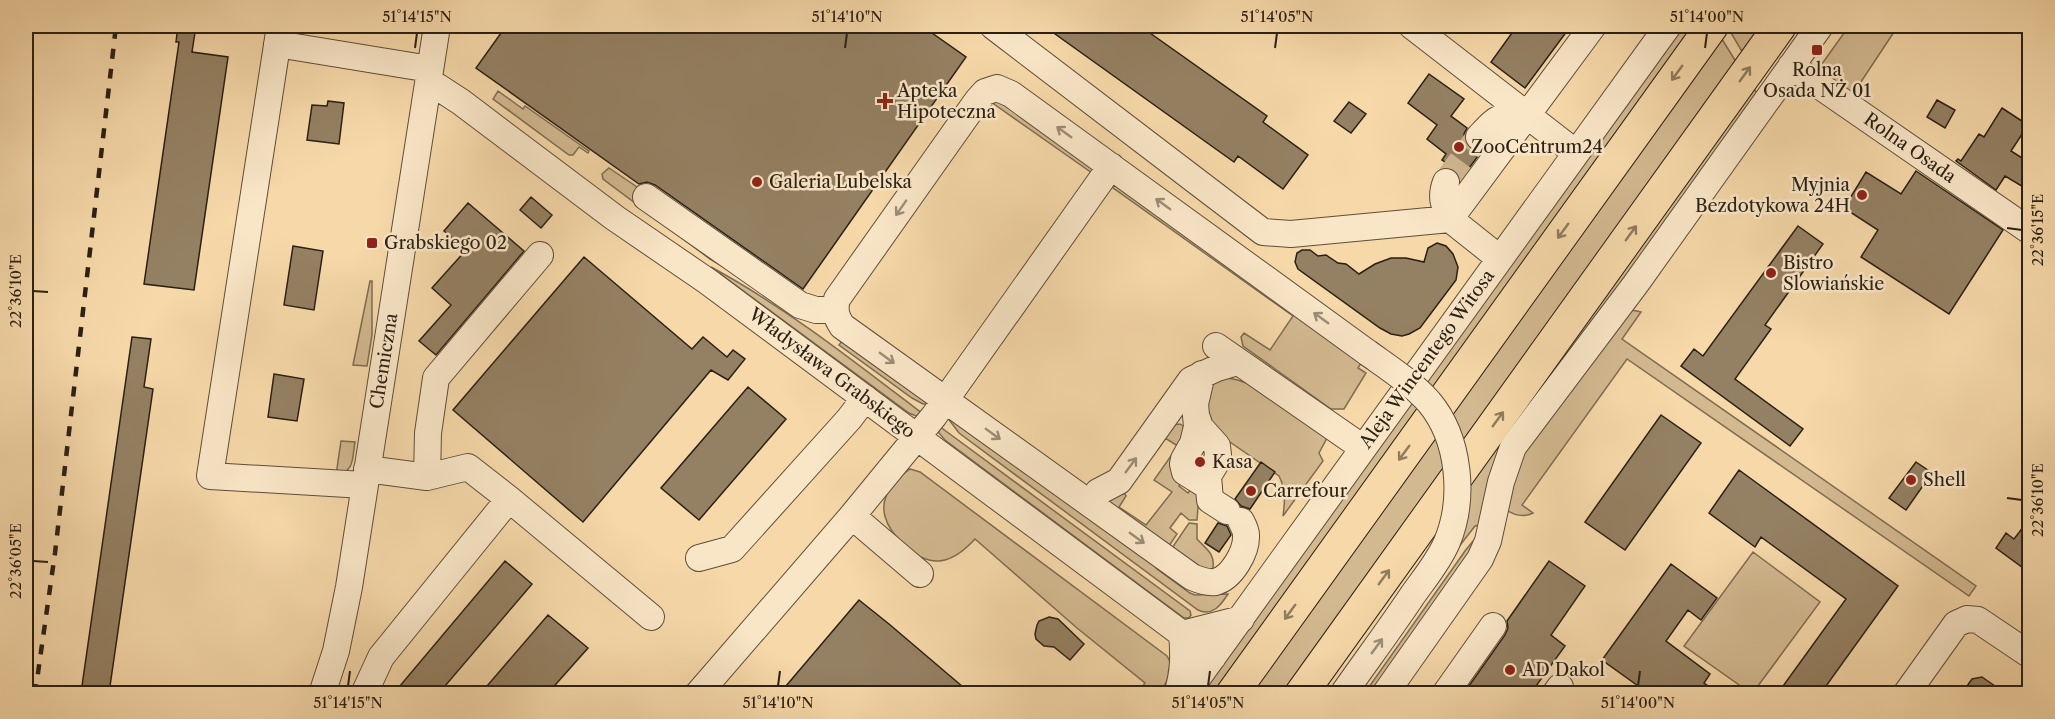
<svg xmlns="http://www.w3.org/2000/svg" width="2055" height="719" font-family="'Libre Caslon Text',serif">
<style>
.green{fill:#d3b990;stroke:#7e6c52;stroke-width:1.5}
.building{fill:#948062;stroke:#2a2015;stroke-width:1.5}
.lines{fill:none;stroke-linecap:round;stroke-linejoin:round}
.minor-tunnel{stroke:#cdb38b;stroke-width:26;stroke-dasharray:26 13;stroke-linecap:butt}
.minor-casing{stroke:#5d4e3a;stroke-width:28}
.major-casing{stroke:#2a2015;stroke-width:34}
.minor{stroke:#f9e6c7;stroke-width:26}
.major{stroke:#f6d8a9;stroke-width:32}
.rail{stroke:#2a2015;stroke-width:4.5;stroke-dasharray:10 10;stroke-linecap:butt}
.minor-bridge-casing{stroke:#5d4e3a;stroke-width:28;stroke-linecap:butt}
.minor-bridge{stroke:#f9e6c7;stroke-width:26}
.oneway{stroke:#907c5f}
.oneway2{stroke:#9c8d77}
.ticks{fill:none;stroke:#2a2015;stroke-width:2}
.poi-dot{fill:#8f2418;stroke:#f9e6c7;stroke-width:2}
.labels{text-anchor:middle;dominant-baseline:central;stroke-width:5;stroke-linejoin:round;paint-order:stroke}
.poi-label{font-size:18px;fill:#2a2015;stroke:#f9e6c7;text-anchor:start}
.street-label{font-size:18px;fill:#2a2015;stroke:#f9e6c7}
.neatline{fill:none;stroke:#2a2015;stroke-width:2}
.ticks-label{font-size:15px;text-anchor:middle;fill:#2a2015}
</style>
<rect width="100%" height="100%" fill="#f6d8a9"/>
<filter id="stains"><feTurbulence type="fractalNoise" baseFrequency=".00333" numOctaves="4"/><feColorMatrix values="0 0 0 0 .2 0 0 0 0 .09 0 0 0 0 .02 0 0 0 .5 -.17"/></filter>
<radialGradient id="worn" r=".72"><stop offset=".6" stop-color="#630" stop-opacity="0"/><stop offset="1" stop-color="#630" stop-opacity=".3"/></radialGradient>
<!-- green -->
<path class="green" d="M1680 26H1697L1217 693 1197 694Z
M1727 26H1766L1744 55Z
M1849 26H1898L1849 100 1814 75Z
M1720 36 1738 65 1285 693 1249 694Z
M1751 85 1759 96 1510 439 1482 525 1475 526 1454 553 1468 478Z
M498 91 523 109 525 106 589 151 588 153 579 147 573 155H569L493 99Z
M995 98 1089 160 1095 172 1092 173 991 102Z
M609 168 643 191 741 277 710 259 603 179 602 174Z
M1111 182 1363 360 1358 368 1366 373 1344 409H1331L1243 346 1241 337 1244 333 1270 350 1293 316 1109 185Z
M711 267C787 308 855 362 923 414L916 416 909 413Z
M370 281H372V335L367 366 353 365Z
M1632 310 1641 312 1622 339 1976 586 1969 596 1627 359 1522 505 1533 513C1524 518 1513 515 1505 509L1512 466Z
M844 338 926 396 929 404H923L912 398 839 345Z
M1228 378C1261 382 1299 418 1327 438L1319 453 1323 461 1283 516C1285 501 1286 490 1279 476L1214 431 1205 418 1209 388 1215 382Z
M947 417 1155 566 1157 569 1190 593 1195 595 1228 594C1221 605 1212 617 1198 610L959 433Z
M1180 424 1186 428 1184 478 1179 486 1188 493 1194 485 1199 495 1197 520H1189L1181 513 1170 528 1177 534 1169 546 1106 500 1120 493 1125 494 1126 496 1119 507 1146 525 1172 492 1154 480 1178 446 1165 438 1158 449 1156 448 1173 425Z
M939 426 1190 611 1191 615 1189 618H1184L945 440 939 433Z
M341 441 355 442C352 458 355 472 336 475Z
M910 469 920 472 1167 656C1176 669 1167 683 1159 693H1138L1145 683 1077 628 975 539C952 564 931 570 904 545 886 528 875 506 893 485 898 479 903 473 910 469Z
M1189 523 1197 524V539C1206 549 1215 553 1213 568L1207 572 1172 548Z
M1482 536 1469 557 1371 693 1364 694 1465 551 1473 541Z
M1753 552 1820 602 1752 694 1684 646Z"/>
<!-- building -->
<path class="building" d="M178 26H196L192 52 228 57 194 290 144 284 179 42H176Z
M506 26H922L966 57 803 289 655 185 647 182 639 184 476 68Z
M1044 26H1140L1267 116 1263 122 1308 155 1283 189 1238 156 1234 162Z
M1517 26H1556L1567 31 1525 88 1491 62Z
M1429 74 1464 99 1451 116 1467 128 1464 134 1465 141 1468 147 1475 151 1481 152 1461 179 1457 172 1446 167 1448 164 1442 160 1446 154 1427 139 1437 125 1408 103Z
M1937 100 1955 110 1945 128 1927 117Z
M328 101 344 103 339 144 307 140 312 105 327 106Z
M1349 102 1366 114 1351 133 1334 121Z
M2002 108 2028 125 2011 151 2030 163V191L2005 176 1996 190 1956 161 1958 159 1961 161 1979 134 1984 137Z
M1916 171 2003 230 1949 314 1861 257 1878 230 1844 208 1866 172 1901 194Z
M531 197 552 215 541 228 520 210Z
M468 203 524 251 436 355 419 341 451 305 432 288 466 250 444 231Z
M1798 226 1823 244 1765 325 1771 329 1735 379 1803 429 1790 446 1681 366 1694 349 1703 356Z
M1437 243 1446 246 1453 254 1458 267 1456 280 1420 328 1409 334 1402 336 1391 334 1380 328 1298 269 1295 262 1297 253 1302 250H1310L1318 256 1326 255 1338 263 1346 264 1359 274 1375 264 1391 258H1406L1424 262 1428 248Z
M293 246 323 251 314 310 284 305Z
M584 257 692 349 703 337 727 357 733 350 745 359 728 380 711 370 583 522 453 410Z
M132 337 151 339 144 387 153 389 109 693H81Z
M274 374 304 379 297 421 268 417Z
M748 387 786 419 699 520 661 488Z
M1661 415 1701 443 1625 550 1585 522Z
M1261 462 1275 472 1250 509 1241 506 1235 499Z
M1916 462 1932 473 1906 510 1889 498Z
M1739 470 1898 586 1821 693H1778L1846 599 1761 537 1755 547 1709 513Z
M2030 518V573L1996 548 2006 533 2014 539Z
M1218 523 1227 526 1231 535 1219 552 1205 543Z
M505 561 532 584 439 693H394Z
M1549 561 1585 586 1551 635 1565 646 1531 693H1464L1505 635 1508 628 1507 621Z
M1671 564 1717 598 1701 620 1688 610 1666 641 1710 674 1704 683 1718 693H1648L1602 660Z
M859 600 889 624 970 693H780Z
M548 615 588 648 548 693H481Z
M1049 617 1058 619 1084 644 1070 660 1054 647 1044 646 1036 639 1035 634 1037 625 1039 621Z
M1982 677 2005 693H1962L1972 679Z"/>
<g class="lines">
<!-- minor-tunnel -->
<path class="minor-tunnel" d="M1446 182 1479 137"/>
<!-- minor casing -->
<g class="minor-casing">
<path id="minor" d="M280 26 210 476 364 485
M993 26 1263 232 1291 234 1450 219 1499 258
M1412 26 1576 153
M277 44 430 69
M1791 66 2030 231
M428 84 438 87 461 102 615 218 707 281 1213 657
M1479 137C1497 118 1499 114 1526 115
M1446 182C1440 197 1444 205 1450 219
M646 197 800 305 816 310H835
M1450 219 1593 26
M1216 346 1363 448
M1202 374 1195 404 1197 427 1193 443 1184 459 1183 464 1185 472 1209 487
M1196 415 1200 427 1217 446 1218 455 1216 463 1208 476 1210 500 1227 511
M367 469 427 477 468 467 509 499 651 617
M427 477 428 433 436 378 540 255
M1090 504 1098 492 1119 481 1191 380 1217 368 1237 362
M852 516 920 574
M1241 521C1243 525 1246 530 1246 535 1247 551 1232 578 1215 582 1207 583 1199 580 1192 577L842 326C836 317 834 310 837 299L977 101 985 92 997 88 1011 94 1368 353
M699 558 732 549 849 419 865 398
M1182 634 1241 619
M322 694 336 651 349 587 437 26
M364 694 381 657 509 499
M698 694 852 516 934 416 1111 166
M1177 694C1184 673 1184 655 1182 634
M1186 694 1668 26
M1385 694 1480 559 1488 541 1501 482 1513 447 1635 285 1820 26
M1445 694 1493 626
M1555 694 1560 687
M1906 694 1956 624 1967 619 1978 620 2030 655"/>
</g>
<!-- major casing -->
<g class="major-casing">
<path id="major" d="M1232 694 1712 26
M1301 694 1780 26"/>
</g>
<!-- minor -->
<use href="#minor" class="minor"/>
<!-- major -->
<use href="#major" class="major"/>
<!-- rail -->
<path class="rail" d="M35 694 55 553 116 26"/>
<!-- minor-bridge casing -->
<g class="minor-bridge-casing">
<path id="minor-bridge" d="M1343 694C1366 661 1390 629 1412 596 1424 579 1439 561 1447 542 1465 499 1460 439 1429 402 1412 383 1389 368 1368 353"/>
</g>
<!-- minor-bridge -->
<use href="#minor-bridge" class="minor-bridge"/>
</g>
<!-- one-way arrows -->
<defs><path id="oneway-shaft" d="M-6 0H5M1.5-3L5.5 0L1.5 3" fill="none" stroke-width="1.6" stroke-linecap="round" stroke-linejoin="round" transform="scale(1.5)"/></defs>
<g class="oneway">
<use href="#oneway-shaft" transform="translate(1677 73) rotate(126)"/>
<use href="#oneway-shaft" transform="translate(1745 74) rotate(-54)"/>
<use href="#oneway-shaft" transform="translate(1563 231) rotate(126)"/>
<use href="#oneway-shaft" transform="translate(1631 233) rotate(-54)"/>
<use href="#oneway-shaft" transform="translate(1498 419) rotate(-54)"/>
<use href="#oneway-shaft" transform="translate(1404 453) rotate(126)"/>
<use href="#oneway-shaft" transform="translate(1384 577) rotate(-54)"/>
<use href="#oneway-shaft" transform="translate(1290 612) rotate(126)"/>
</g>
<g class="oneway2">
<use href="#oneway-shaft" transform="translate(1064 132) rotate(-144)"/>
<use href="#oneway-shaft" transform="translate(1163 204) rotate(-144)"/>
<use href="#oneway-shaft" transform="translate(901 208) rotate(125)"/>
<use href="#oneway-shaft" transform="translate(1321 318) rotate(-144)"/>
<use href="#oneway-shaft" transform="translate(887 358) rotate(36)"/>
<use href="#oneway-shaft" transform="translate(993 434) rotate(36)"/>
<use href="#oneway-shaft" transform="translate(1131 465) rotate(-54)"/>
<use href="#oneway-shaft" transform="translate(1137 538) rotate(36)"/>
<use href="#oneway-shaft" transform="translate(1377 646) rotate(-54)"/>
</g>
<!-- ticks -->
<path class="ticks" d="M415 48 417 33M845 48 847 33M1275 48 1277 33M1705 48 1707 33M2007 228 2022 230M33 291 48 292M2007 498 2022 500M33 561 48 562M348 686 350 671M778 686 780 671M1208 686 1210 671M1638 686 1640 671"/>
<!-- markers -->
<g class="poi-dot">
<rect x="1811" y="44" width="12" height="12" rx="3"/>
<path d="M882 92h6v6h6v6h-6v6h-6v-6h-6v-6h6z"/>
<circle cx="1459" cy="147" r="6"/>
<circle cx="757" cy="182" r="6"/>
<circle cx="1862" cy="195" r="6"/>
<rect x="366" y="237" width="12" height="12" rx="3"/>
<circle cx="1771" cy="273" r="6"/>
<circle cx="1200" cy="462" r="6"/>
<circle cx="1911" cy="480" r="6"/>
<circle cx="1251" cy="491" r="6"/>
<circle cx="1510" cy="670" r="6"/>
</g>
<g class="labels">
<!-- poi labels -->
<g class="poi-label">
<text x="1817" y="70" text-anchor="middle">Rolna<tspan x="1817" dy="21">Osada NŻ 01</tspan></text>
<text x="897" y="91">Apteka<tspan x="897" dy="21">Hipoteczna</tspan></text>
<text x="1471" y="147">ZooCentrum24</text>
<text x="769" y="182">Galeria Lubelska</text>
<text x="1850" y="185" text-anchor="end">Myjnia<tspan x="1850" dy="21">Bezdotykowa 24H</tspan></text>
<text x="384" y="243">Grabskiego 02</text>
<text x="1783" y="263">Bistro<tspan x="1783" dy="21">Slowiańskie</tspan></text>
<text x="1212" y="462">Kasa</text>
<text x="1923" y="480">Shell</text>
<text x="1263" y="491">Carrefour</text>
<text x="1522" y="670">AD Dakol</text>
</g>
<!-- street labels -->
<g class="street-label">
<text transform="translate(1910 148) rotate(35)">Rolna Osada</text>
<text transform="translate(1427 359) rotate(-54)">Aleja Wincentego Witosa</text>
<text transform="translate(384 361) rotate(-81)">Chemiczna</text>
<text transform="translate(832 373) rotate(37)">Władysława Grabskiego</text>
</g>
</g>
<!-- margin -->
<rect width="2055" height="719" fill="none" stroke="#f6d8a9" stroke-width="66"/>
<rect x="33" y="33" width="1989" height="653" class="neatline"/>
<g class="ticks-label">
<text x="417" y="22">51°14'15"N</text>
<text x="847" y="22">51°14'10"N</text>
<text x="1277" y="22">51°14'05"N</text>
<text x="1707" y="22">51°14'00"N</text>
<text transform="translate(2038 230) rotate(-90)" y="5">22°36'15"E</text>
<text transform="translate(16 291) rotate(-90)" y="5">22°36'10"E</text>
<text transform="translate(2038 500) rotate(-90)" y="5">22°36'10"E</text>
<text transform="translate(16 561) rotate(-90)" y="5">22°36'05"E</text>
<text x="348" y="708">51°14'15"N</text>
<text x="778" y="708">51°14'10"N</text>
<text x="1208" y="708">51°14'05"N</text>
<text x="1638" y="708">51°14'00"N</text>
</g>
<rect width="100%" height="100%" filter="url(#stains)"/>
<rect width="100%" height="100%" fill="url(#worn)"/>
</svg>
